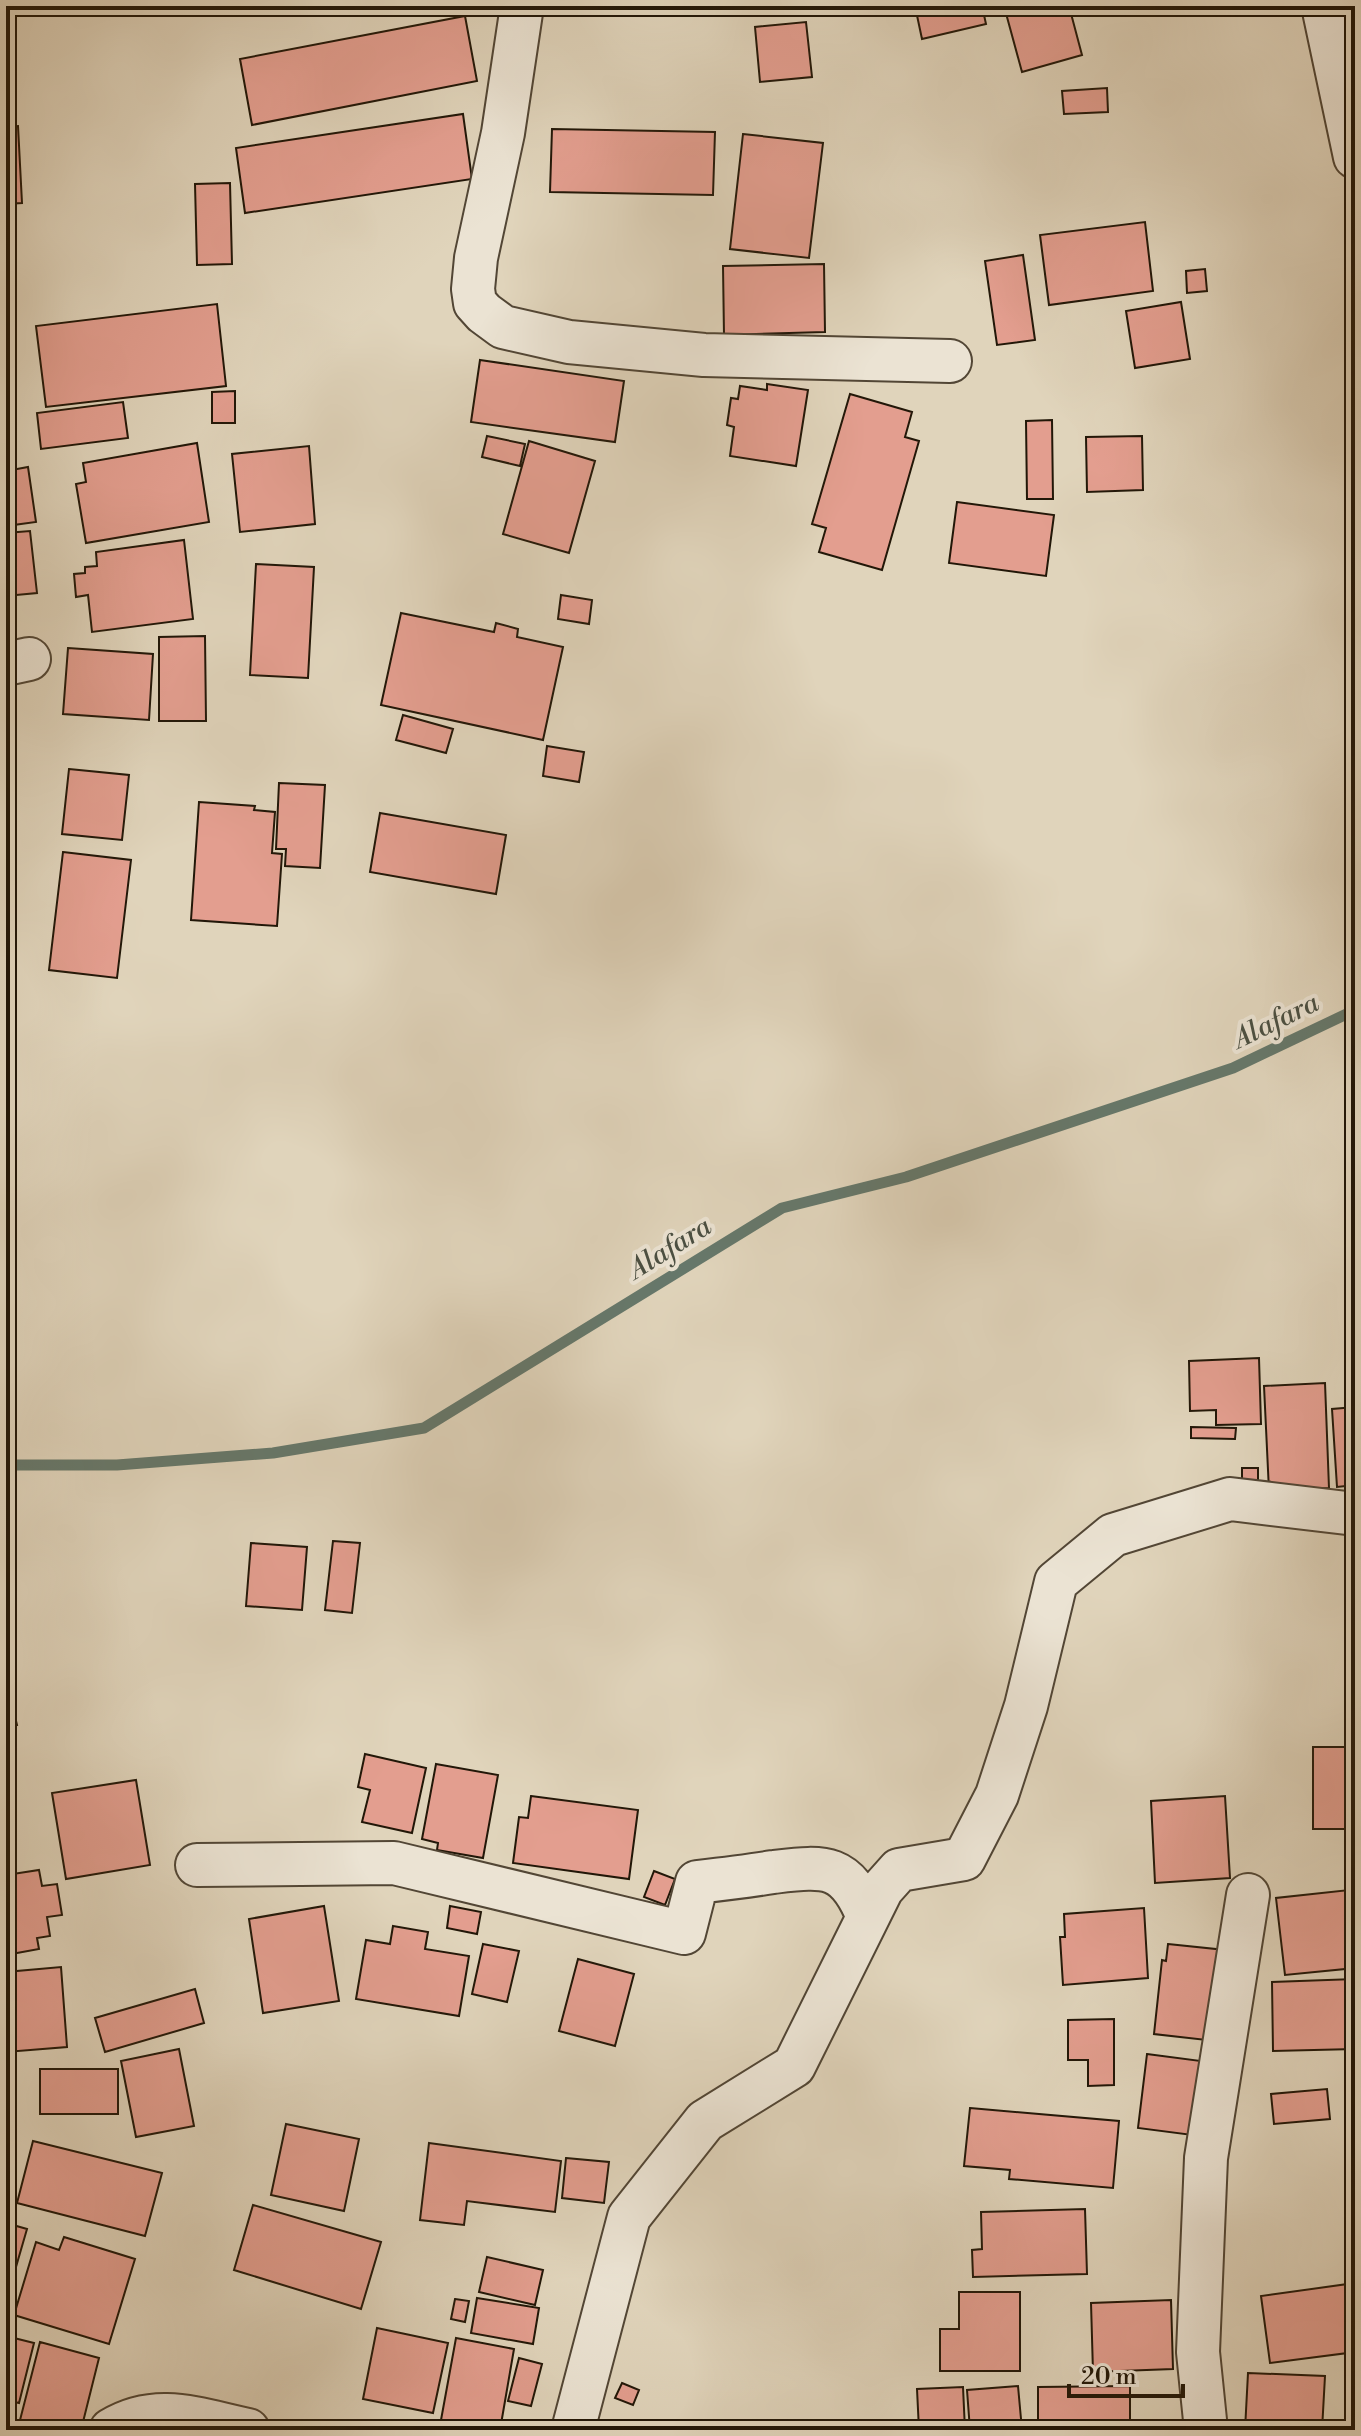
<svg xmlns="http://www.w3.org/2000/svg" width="1361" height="2436" font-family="'Libre Bodoni',serif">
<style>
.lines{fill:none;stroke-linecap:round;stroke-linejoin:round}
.stream{stroke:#66786b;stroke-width:11}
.building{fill:#e39e8f;stroke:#221708;stroke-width:2}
.minor-casing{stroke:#524635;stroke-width:46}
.minor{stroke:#ebe3d3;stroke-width:42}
.labels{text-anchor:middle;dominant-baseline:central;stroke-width:8;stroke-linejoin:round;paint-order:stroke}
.water-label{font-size:28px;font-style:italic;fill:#4a4f42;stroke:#ebe3d3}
</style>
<rect width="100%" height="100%" fill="#e0d4bb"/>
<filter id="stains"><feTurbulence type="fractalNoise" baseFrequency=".0025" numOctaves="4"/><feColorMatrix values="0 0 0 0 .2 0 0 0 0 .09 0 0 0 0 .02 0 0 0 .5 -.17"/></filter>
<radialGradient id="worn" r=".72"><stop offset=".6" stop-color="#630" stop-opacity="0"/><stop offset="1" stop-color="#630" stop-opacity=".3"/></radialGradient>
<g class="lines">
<!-- stream -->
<path class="stream" d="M6 1465H117L273 1453 424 1428 782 1208 906 1177 1233 1068 1355 1010"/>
</g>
<!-- building -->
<path class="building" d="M572 6H693V13L572 15Z
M915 6H982L986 24 922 39Z
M1004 6H1069L1082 55 1022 72Z
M465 16 477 81 252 125 240 59Z
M806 22 812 77 760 82 755 27Z
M1107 88 1108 112 1064 114 1062 91Z
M463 114 472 179 245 213 236 148Z
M18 126 22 203 6 204V127Z
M552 129 715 132 713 195 550 192Z
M743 134 823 143 809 258 730 249Z
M230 183 232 264 197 265 195 184Z
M1145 222 1153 291 1049 305 1040 235Z
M1023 255 1035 340 997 345 985 261Z
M824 264 825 332 724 335 723 266Z
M1205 269 1207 291 1187 293 1186 271Z
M1181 302 1190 359 1135 368 1126 311Z
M217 304 226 386 46 407 36 326Z
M480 360 624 381 615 442 471 422Z
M767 384 808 390 796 466 730 456 734 427 727 425 731 398 738 399 740 386 767 390Z
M235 391V423H212V392Z
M850 394 912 412 905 437 919 441 882 570 819 552 826 528 812 524Z
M123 402 128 438 41 449 37 413Z
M1052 420 1053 499H1027L1026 421Z
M487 436 525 444 520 466 482 457Z
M1142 436 1143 490 1087 492 1086 437Z
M529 441 595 461 569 553 503 534Z
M197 443 209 522 86 543 76 484 86 482 83 463Z
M309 446 315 524 240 532 232 454Z
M28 467 36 522 6 526V471Z
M957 502 1054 515 1046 576 949 563Z
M30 531 37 593 6 596V533Z
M184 540 193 619 92 632 88 595 76 597 74 574 85 573V567L97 566 96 552Z
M256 564 314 567 308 678 250 675Z
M561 595 592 600 589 624 558 619Z
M401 613 494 632 496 623 518 629 517 637 563 647 543 740 381 705Z
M205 636 206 721H159V637Z
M68 648 153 654 149 720 63 714Z
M403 715 453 729 446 753 396 740Z
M547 746 584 752 579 782 543 776Z
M69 769 129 775 122 840 62 834Z
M279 783 325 785 320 868 285 866 286 849H276Z
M199 802 255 806 254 810 275 812 272 853 282 854 277 926 191 920Z
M380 813 506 835 496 894 370 872Z
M63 852 131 860 117 978 49 970Z
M1259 1358 1261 1424 1216 1425V1410L1190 1411 1189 1361Z
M1325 1383 1329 1488 1269 1491 1264 1386Z
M1355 1407V1485L1337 1487 1332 1409Z
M1191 1427 1236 1428 1235 1439 1191 1438Z
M1242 1468H1258V1490H1242Z
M333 1541 360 1543 352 1613 325 1610Z
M251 1543 307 1547 302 1610 246 1606Z
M6 1679 17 1725 6 1728Z
M1313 1747H1355V1829H1313Z
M365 1754 426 1768 412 1833 362 1822 370 1790 358 1787Z
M436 1764 498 1775 483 1858 437 1850 438 1843 422 1839Z
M136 1780 150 1865 66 1879 52 1793Z
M531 1796 638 1810 629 1879 513 1863 519 1817 528 1818Z
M1225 1796 1230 1878 1155 1883 1151 1801Z
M39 1870 42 1886 57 1884 62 1915 47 1917 50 1936 37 1938 39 1949 6 1955V1875Z
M654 1871 675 1879 665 1905 644 1897Z
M1349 1890 1355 1968 1285 1975 1276 1898Z
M324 1906 339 2001 263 2013 249 1919Z
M450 1906 481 1912 477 1934 447 1928Z
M1144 1908 1148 1978 1063 1985 1060 1937H1065L1064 1914Z
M393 1926 428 1932 425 1949 469 1956 459 2016 356 1999 366 1940 390 1944Z
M483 1944 519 1951 507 2002 472 1994Z
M1168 1944 1225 1950 1215 2041 1154 2034 1162 1960 1166 1961Z
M578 1959 634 1974 615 2046 559 2031Z
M61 1967 67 2047 6 2052V1972Z
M1355 1979V2049L1273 2051 1272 1982Z
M195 1989 204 2023 105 2052 95 2018Z
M1114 2019V2085L1088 2086V2060H1068V2020Z
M179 2049 194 2126 136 2137 121 2061Z
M1147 2054 1201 2061 1192 2135 1138 2128Z
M40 2069H118V2114H40Z
M1327 2089 1330 2119 1274 2124 1271 2094Z
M970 2108 1119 2121 1113 2188 1009 2179 1010 2170 964 2166Z
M286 2124 359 2139 344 2211 271 2195Z
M33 2141 162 2173 145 2236 17 2203Z
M429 2143 561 2161 555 2212 467 2201 464 2225 420 2220Z
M566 2158 609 2162 604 2203 562 2198Z
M253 2205 381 2242 361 2309 234 2270Z
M1085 2209 1087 2274 973 2277 972 2250 982 2249 981 2212Z
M6 2223 27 2229 7 2298H6Z
M64 2237 135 2259 109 2344 14 2315 36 2242 59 2250Z
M487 2257 543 2270 535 2305 479 2292Z
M1355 2283V2352L1270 2363 1261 2296Z
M959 2292H1020V2371H940V2329H959Z
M477 2298 539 2308 533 2344 471 2333Z
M455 2299 469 2301 465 2322 451 2319Z
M1171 2300 1173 2369 1093 2372 1091 2303Z
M377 2328 448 2343 433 2413 363 2399Z
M6 2336 34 2343 19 2403 6 2400Z
M456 2338 514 2349 500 2430 441 2420Z
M40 2342 99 2358 81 2430H43L19 2424Z
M519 2358 542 2364 531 2406 508 2401Z
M1248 2373 1325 2376 1322 2430H1245Z
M622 2383 639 2390 633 2405 615 2398Z
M1018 2386 1022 2430H970L967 2390Z
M1130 2386V2430H1038V2387Z
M963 2387 965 2430H919L917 2389Z"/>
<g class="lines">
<!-- minor casing -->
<g class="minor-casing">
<path id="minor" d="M522 6 503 133 476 258 473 289 475 303 484 313 503 327 569 342 704 355 950 361
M1323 6 1355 157
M6 664 29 659
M197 1865 394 1863 684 1933 697 1882C723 1879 748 1876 773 1872 826 1866 846 1863 868 1917
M111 2430C157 2402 199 2420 248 2430
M573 2430 629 2217 705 2121 794 2066 882 1889 899 1870 964 1859 997 1795 1026 1706 1056 1582 1113 1535 1230 1499 1355 1514
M1206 2430 1198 2352 1206 2158 1248 1895"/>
</g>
<!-- minor -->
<use href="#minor" class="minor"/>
</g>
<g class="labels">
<!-- water labels -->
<g class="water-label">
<text transform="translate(1276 1021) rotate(-26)">Alafara</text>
<text transform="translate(670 1248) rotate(-32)">Alafara</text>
</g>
</g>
<!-- margin -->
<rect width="1361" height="2436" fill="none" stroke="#e0d4bb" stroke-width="32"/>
<rect x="8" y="8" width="1345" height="2420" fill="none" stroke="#221708" stroke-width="4"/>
<rect x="16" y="16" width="1329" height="2404" fill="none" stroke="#221708" stroke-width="2"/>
<!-- scale -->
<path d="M1069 2384v12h114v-12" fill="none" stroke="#221708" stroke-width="4"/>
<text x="1081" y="2384" font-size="24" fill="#221708" stroke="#ebe3d3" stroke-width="6" paint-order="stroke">20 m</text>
<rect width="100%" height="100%" filter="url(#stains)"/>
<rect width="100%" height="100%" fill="url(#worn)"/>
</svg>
